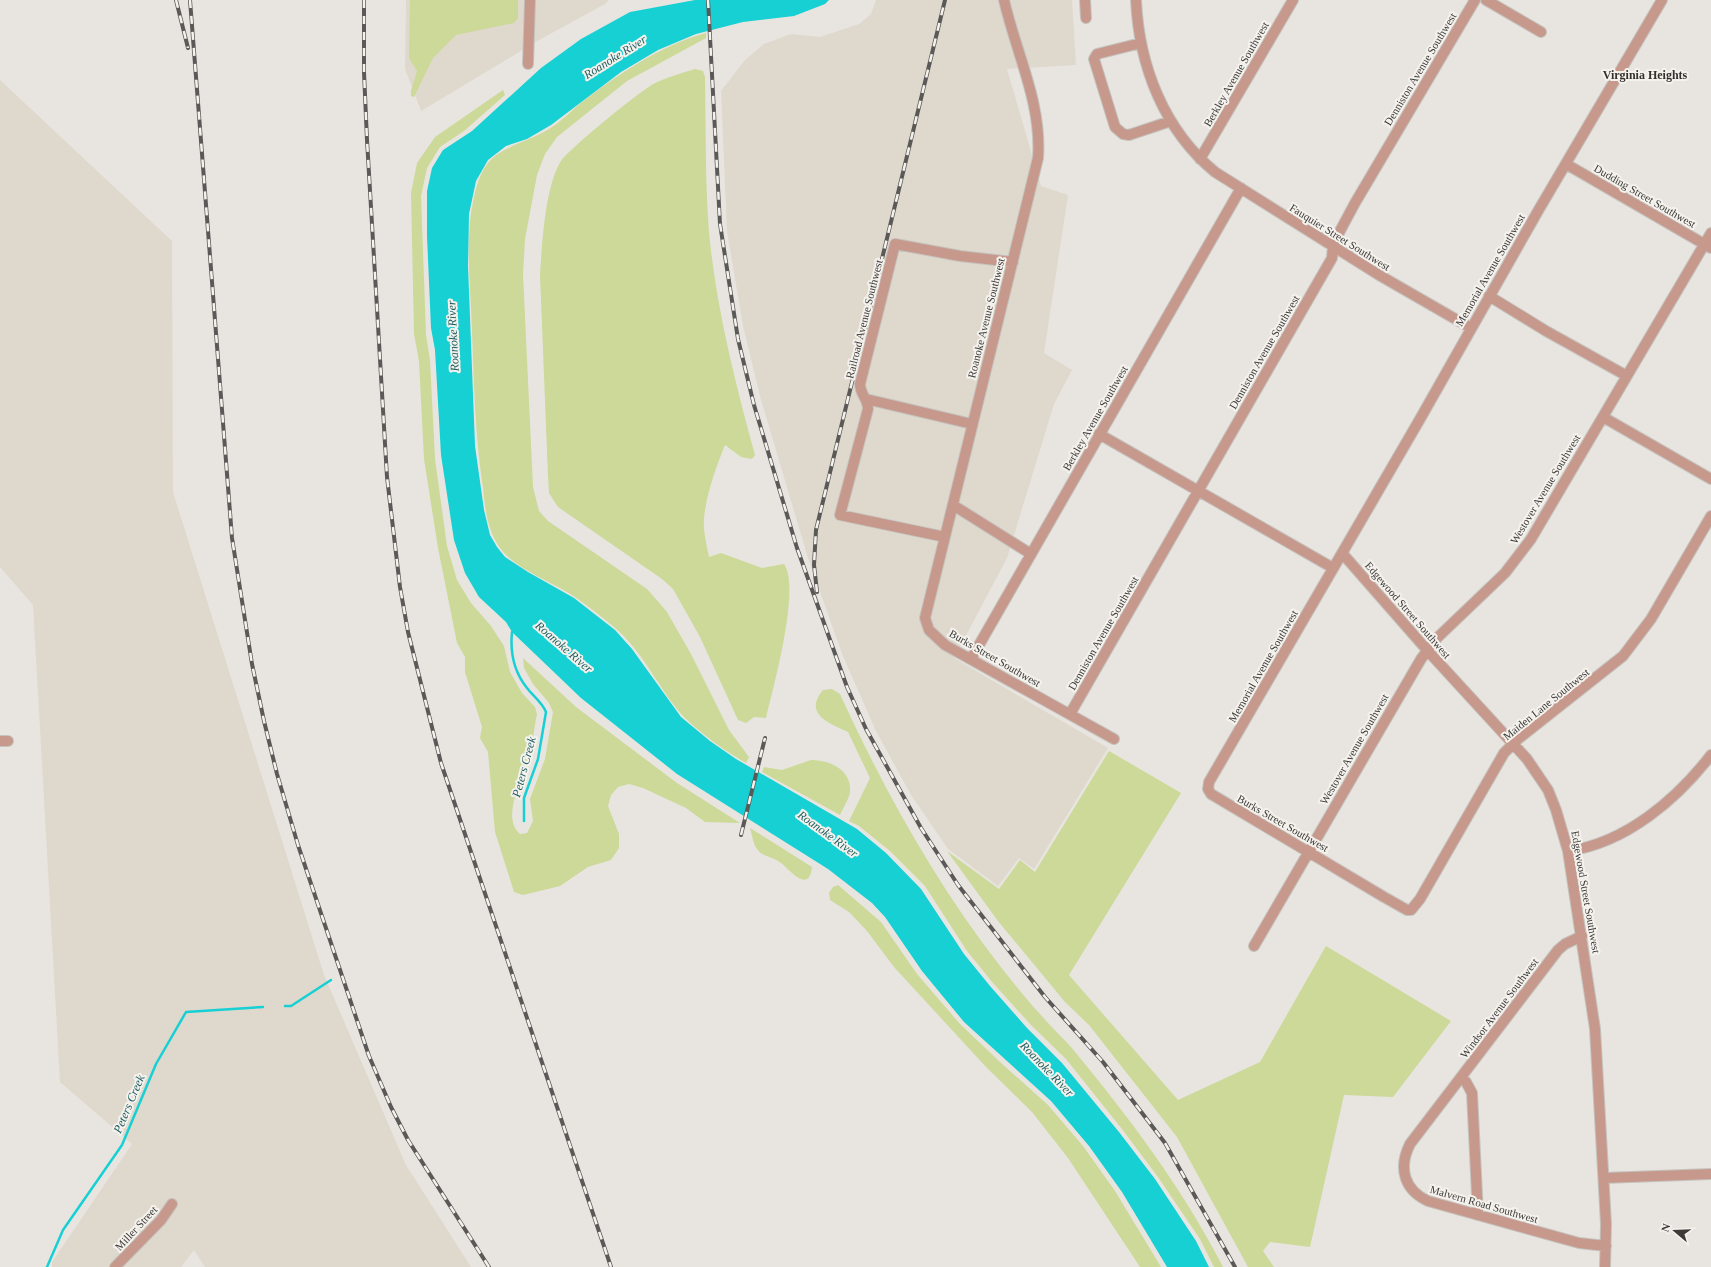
<svg xmlns="http://www.w3.org/2000/svg" width="1711" height="1267" font-family="Georgia,serif">
<style>
.built{fill:#dfd8cd}
.green{fill:#ccd998}
.water{fill:#16d0d4}
.lines{fill:none;stroke-linecap:round;stroke-linejoin:round}
.stream{stroke:#16d0d4;stroke-width:2.5}
.minor-casing{stroke:#c5c3be;stroke-width:12}
.minor{stroke:#c7998d;stroke-width:10}
.rail-casing{stroke:#5b5957;stroke-width:4}
.rail{stroke:#f5f2ed;stroke-width:2.5;stroke-dasharray:8;stroke-linecap:butt}
.labels{text-anchor:middle;dominant-baseline:central;stroke-width:4;stroke-linejoin:round;paint-order:stroke}
.street-label{font-size:11px;fill:#3b3a38;stroke:#f5f2ed}
.water-label{font-size:12px;font-style:italic;fill:#1b5d5f;stroke:#f5f2ed}
.neighbourhood-label{font-size:12px;font-weight:bold;fill:#33312e;stroke:#f5f2ed}
</style>
<rect width="100%" height="100%" fill="#e8e5e0"/>
<!-- built -->
<path class="built" d="M406 0H609L605 4 539 40 421 111 405 69Z
M876 0H1072L1076 65 1007 69 1041 186 1068 195 1044 353 1072 370 1054 404 1007 558 954 658 1108 748 1034 869 1019 858 998 886 948 849 911 795 875 729 843 656 808 558 761 400 743 326 727 231 721 91 745 60 764 44 791 34 820 37 859 24 871 14Z
M0 80 172 241 173 492 324 975 406 1165 471 1267H205L194 1250 181 1267H52V1262L132 1144 60 1082 33 605 0 567Z"/>
<!-- green -->
<path class="green" d="M410 0H518V18L514 23 456 35 433 58 414 97 411 96V91L417 71 409 58Z
M706 33V38L627 81 557 137 545 154 537 175 525 239 523 274 533 487 539 511 548 521 647 589 655 598 667 612 691 654 729 730 749 757 746 763C724 750 701 734 683 716 658 688 643 651 614 627 601 616 588 606 575 597 552 581 513 569 498 545 487 528 485 507 483 488 475 436 474 384 472 331 471 293 466 252 471 213 474 196 477 177 488 163 501 146 534 140 552 127 563 120 572 110 582 102 619 74 661 45 706 33Z
M695 69 703 71 705 77C706 128 705 181 709 232 716 307 735 382 755 455L752 459 741 457 725 445C716 467 702 505 704 529 705 538 707 548 709 557L721 553 762 568 784 564C801 588 773 688 766 718L754 717 746 723 738 720 700 637 673 589 662 579 558 507 549 493 548 476 540 275C542 245 545 186 561 161 570 148 640 91 655 83 668 77 682 73 695 69Z
M503 90 505 95 464 131 440 147 427 168 421 196 426 335 430 360 435 459 447 546 457 580 471 603 491 626 504 646 510 672 522 693 535 707 537 714C534 728 533 742 529 756 524 776 500 817 520 834L527 833 533 821 530 799 545 759 553 712 549 703 533 684 524 668 523 658 576 707 677 783 740 823 705 822 686 808 643 788 629 784 618 787 611 795 608 806 619 834V848L611 860 588 867 560 886 523 895 514 892 495 832 488 752 480 738 482 727 465 672V657L457 643 438 548 424 459 419 361 414 334 411 193 417 163 435 137Z
M832 689 840 694C884 790 935 882 1000 966 1013 982 1026 999 1040 1014 1050 1026 1061 1036 1071 1047 1128 1116 1182 1187 1223 1267H1214L1200 1239 1158 1177 1122 1129 1066 1059 1031 1025 993 983 967 951 925 886 890 851 859 826 849 821 870 778 848 732C829 723 803 714 823 690Z
M1109 751 1181 793 1069 975 1178 1100 1260 1062 1326 946 1451 1021 1393 1097 1344 1095 1310 1247 1270 1242 1263 1251 1274 1267H1248L1177 1137 1089 1025 1065 1002 998 921 947 851 999 889 1020 860 1035 872Z
M811 760C830 760 852 770 850 792 849 799 843 808 840 815L762 772 764 767 782 770Z
M750 828 812 867C809 895 789 869 781 863 774 857 762 857 757 849 753 844 752 834 750 828Z
M838 885 881 922 917 974 960 1024 1000 1062 1048 1105 1083 1146 1115 1191 1161 1267H1140L1068 1158 1032 1112 986 1067 894 967 867 931 849 912 830 900 829 893 833 887Z"/>
<!-- water -->
<path class="water" d="M695 0H829L825 4 794 16 743 22 696 34 658 50 621 72 551 125 527 139 506 146 488 160 476 181 469 214 468 266 475 446 484 510 490 535 497 547 505 557 528 572 574 598 615 630 632 649 681 717 710 741 736 759 857 829 886 853 921 889 964 954 990 986 1027 1028 1062 1063 1119 1132 1155 1179 1196 1241 1209 1267H1167L1122 1192 1089 1146 1051 1101 964 1022 922 971 885 917 872 903 828 869 677 774 581 698 512 632 506 622 479 597 465 573 454 540 441 455 435 350 431 328 427 236V191L432 168 443 150 472 131 541 68 581 39 630 12Z"/>
<g class="lines">
<!-- stream -->
<path class="stream" d="M515 630 512 632C510 652 514 672 527 688 533 696 542 702 546 712L538 759 524 798V821
M285 1006H291L331 980
M47 1267 63 1230 122 1145 156 1064 186 1012 263 1007"/>
<!-- minor casing -->
<g class="minor-casing">
<path id="minor" d="M1004 0C1016 53 1042 103 1038 158L925 618 929 630 945 645 1114 739
M1085 0 1086 18
M1136 0C1139 66 1164 130 1215 172L1379 275 1471 328
M1486 0 1541 32
M1662 0 1538 211 1420 419 1209 782 1208 789 1211 794 1384 897 1407 910H1411L1420 899 1504 753 1518 739 1623 656 1651 619 1711 516
M1141 43 1097 54 1094 59 1115 127 1123 134 1129 135 1171 121
M528 64 530 0
M1200 159 1293 0
M1566 164 1711 248
M1489 296 1546 331 1627 376
M866 399 972 424
M1603 417 1711 479
M1099 434 1333 568
M953 505 1031 554
M945 537 840 515 868 409C868 399 860 394 860 384L895 244 960 256 1013 262
M1342 553 1427 650 1527 759 1548 790 1556 810 1568 851 1595 1029 1606 1224 1605 1267
M971 659 1241 188
M1070 714 1332 258 1333 244 1355 203 1475 0
M0 741H8
M1568 851C1626 843 1677 799 1711 755
M1582 936 1565 944 1558 950 1410 1144C1398 1168 1404 1190 1428 1201L1579 1243 1606 1246
M1254 946 1421 659 1437 638 1505 573 1531 539 1711 233
M1461 1078 1466 1082 1472 1093 1478 1215
M1604 1178 1711 1174
M115 1267 161 1220 172 1204"/>
</g>
<!-- minor -->
<use href="#minor" class="minor"/>
<!-- rail casing -->
<g class="rail-casing">
<path id="rail" d="M176 0 188 48
M190 0 232 538 252 664 264 721 277 774 298 845 369 1056 391 1107 408 1140 489 1267
M364 0V72L367 140 387 477 400 587 408 632 441 763 611 1267
M708 0 720 224 738 339 754 405 797 548 847 687 866 729 921 828 958 885 1045 997 1103 1062 1165 1143 1235 1267
M817 592 814 565 816 530 945 0
M741 835 765 738"/>
</g>
<!-- rail -->
<use href="#rail" class="rail"/>
</g>
<g class="labels">
<!-- street labels -->
<g class="street-label">
<text transform="translate(1420 69) rotate(-59)">Denniston Avenue Southwest</text>
<text transform="translate(1236 74) rotate(-60)">Berkley Avenue Southwest</text>
<text transform="translate(1645 196) rotate(30)">Dudding Street Southwest</text>
<text transform="translate(1340 237) rotate(32)">Fauquier Street Southwest</text>
<text transform="translate(1490 270) rotate(-60)">Memorial Avenue Southwest</text>
<text transform="translate(986 318) rotate(-76)">Roanoke Avenue Southwest</text>
<text transform="translate(864 319) rotate(-76)">Railroad Avenue Southwest</text>
<text transform="translate(1264 352) rotate(-60)">Denniston Avenue Southwest</text>
<text transform="translate(1095 418) rotate(-60)">Berkley Avenue Southwest</text>
<text transform="translate(1545 489) rotate(-59)">Westover Avenue Southwest</text>
<text transform="translate(1408 610) rotate(49)">Edgewood Street Southwest</text>
<text transform="translate(1103 633) rotate(-60)">Denniston Avenue Southwest</text>
<text transform="translate(995 658) rotate(30)">Burks Street Southwest</text>
<text transform="translate(1263 666) rotate(-60)">Memorial Avenue Southwest</text>
<text transform="translate(1546 704) rotate(-39)">Maiden Lane Southwest</text>
<text transform="translate(1354 749) rotate(-60)">Westover Avenue Southwest</text>
<text transform="translate(1283 823) rotate(30)">Burks Street Southwest</text>
<text transform="translate(1586 892) rotate(80)">Edgewood Street Southwest</text>
<text transform="translate(1499 1008) rotate(-53)">Windsor Avenue Southwest</text>
<text transform="translate(1484 1204) rotate(16)">Malvern Road Southwest</text>
<text transform="translate(136 1228) rotate(-47)">Miller Street</text>
</g>
<!-- water labels -->
<g class="water-label">
<text transform="translate(615 57) rotate(-32)">Roanoke River</text>
<text transform="translate(453 336) rotate(-93)">Roanoke River</text>
<text transform="translate(564 647) rotate(41)">Roanoke River</text>
<text transform="translate(524 767) rotate(-75)">Peters Creek</text>
<text transform="translate(828 834) rotate(36)">Roanoke River</text>
<text transform="translate(1047 1069) rotate(46)">Roanoke River</text>
<text transform="translate(129 1104) rotate(-67)">Peters Creek</text>
</g>
<!-- neighbourhood labels -->
<g class="neighbourhood-label">
<text x="1645" y="75">Virginia Heights</text>
</g>
</g>
<!-- north arrow -->
<g transform="translate(1675 1231) rotate(289)" stroke="#f5f2ed" stroke-width="3" paint-order="stroke">
<path d="M0-3L7 15L0 10L-7 15Z" fill="#3b3a38"/>
<text y="-6" font-size="11" font-weight="bold" text-anchor="middle" fill="#3b3a38">N</text>
</g>
</svg>
